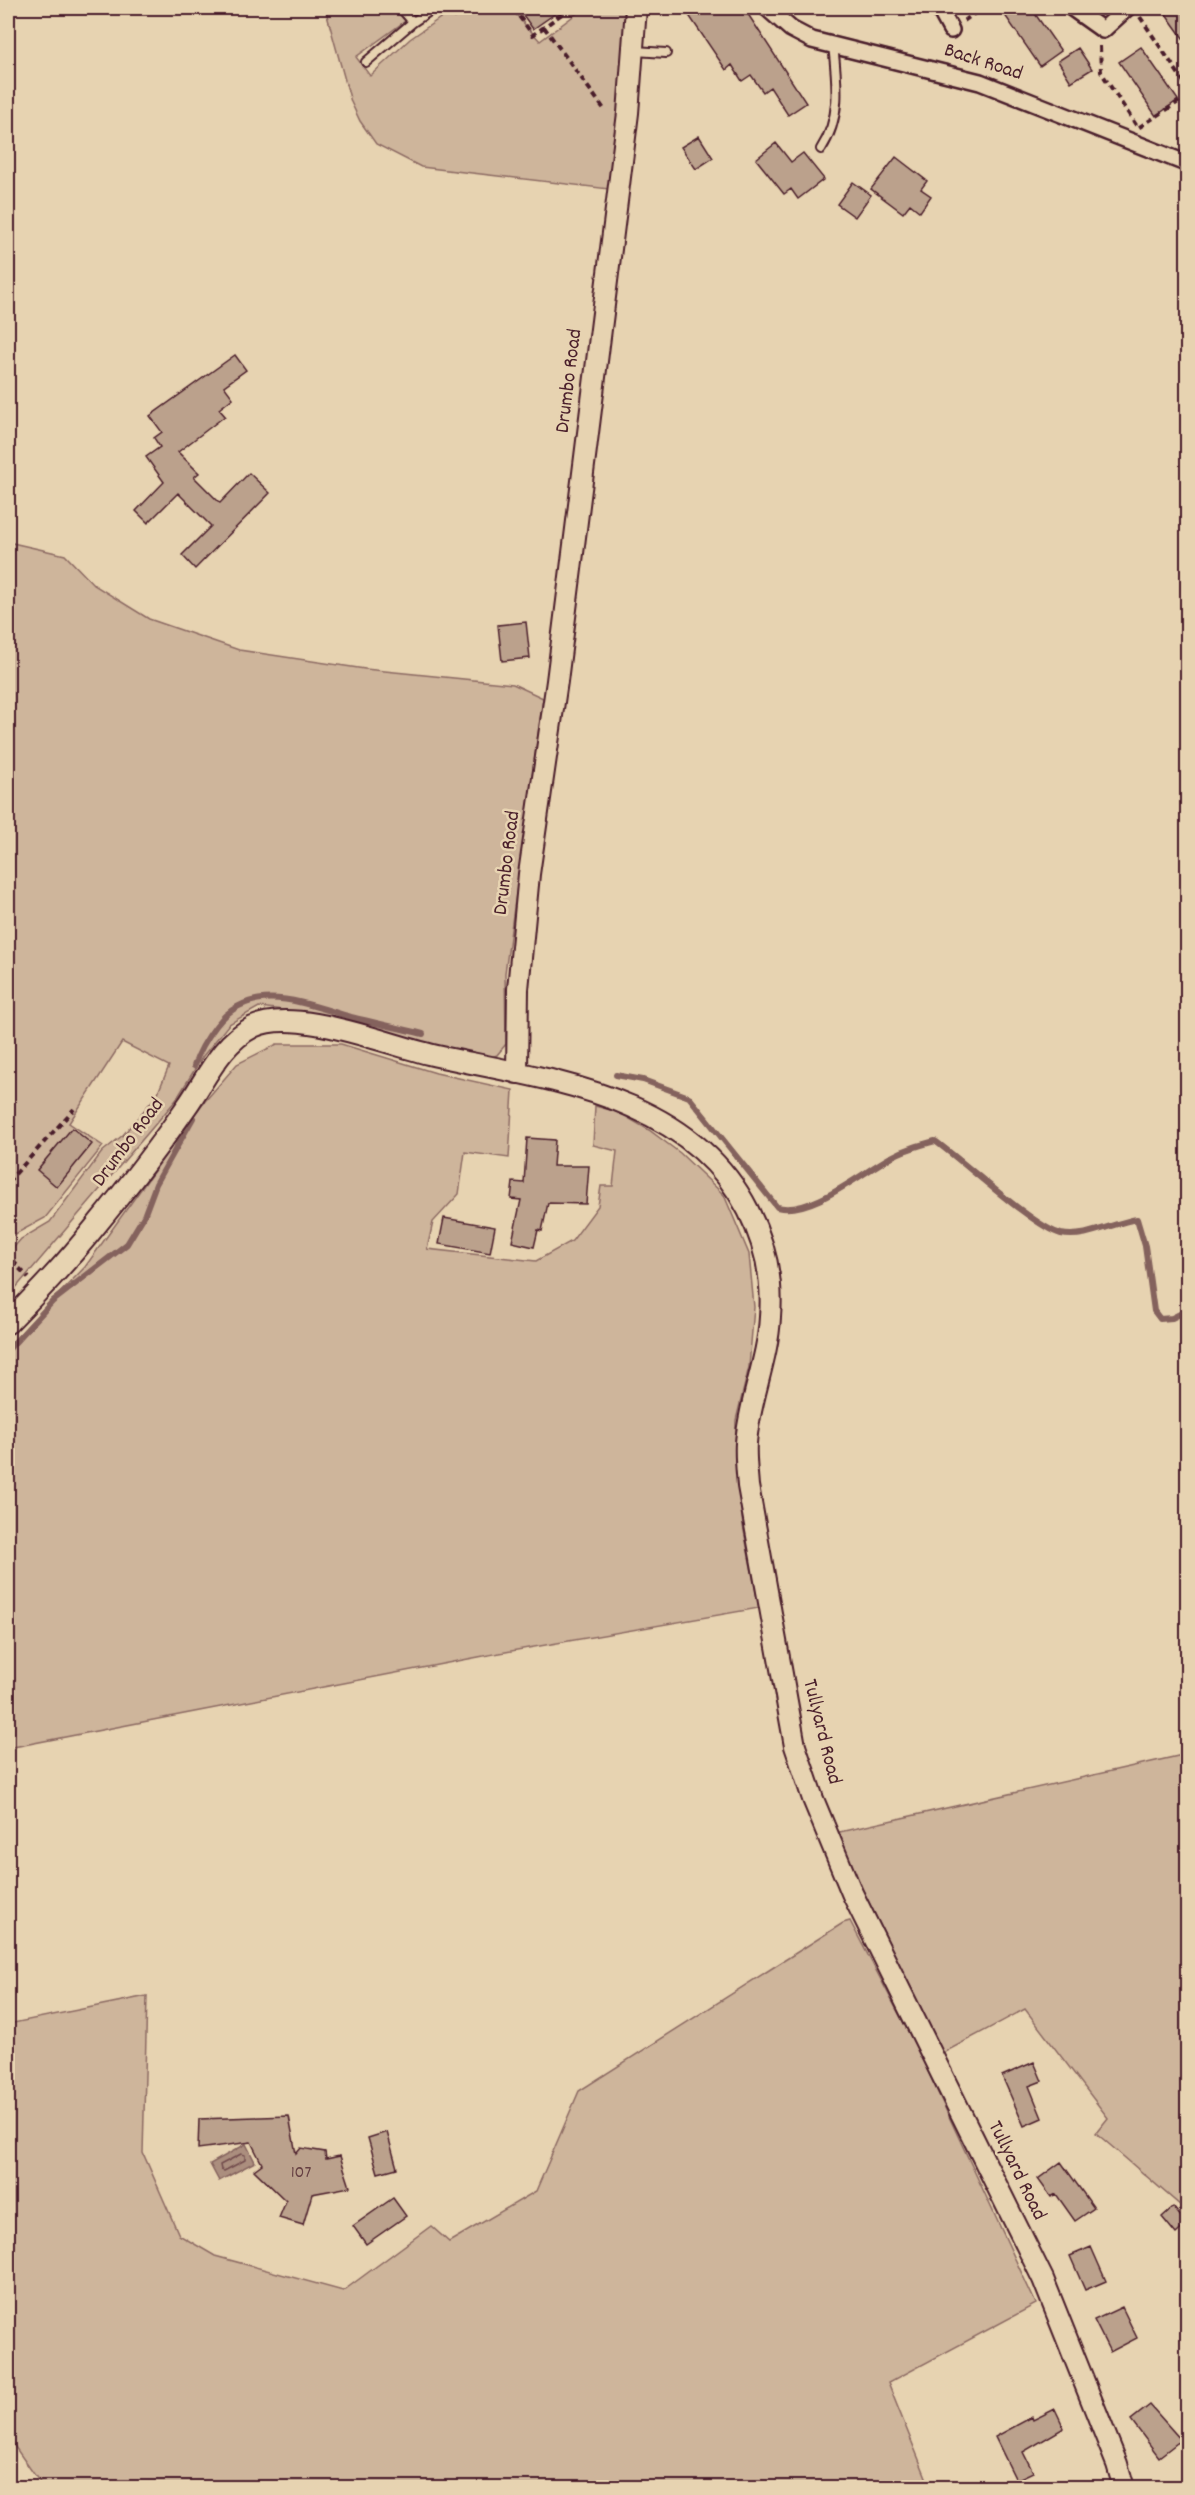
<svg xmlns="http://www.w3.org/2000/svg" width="1195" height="2495" font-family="Dekko,sans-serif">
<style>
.green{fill:#ceb59b;stroke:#8c6a63;stroke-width:1.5}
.water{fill:#ab8e7e;stroke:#84625d;stroke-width:1.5}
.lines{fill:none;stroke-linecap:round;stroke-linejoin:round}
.shore{stroke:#714b4c;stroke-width:1.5}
.stream{stroke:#84625d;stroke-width:6}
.building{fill:#bba18c;stroke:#4a1f2b;stroke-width:1.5}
.service-casing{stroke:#4a1f2b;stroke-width:12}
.minor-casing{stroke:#4a1f2b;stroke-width:20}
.tertiary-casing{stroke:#4a1f2b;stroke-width:24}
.path{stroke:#4a1f2b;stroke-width:4;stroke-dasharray:6 4.5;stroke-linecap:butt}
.service{stroke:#e7d3b1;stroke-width:8}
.minor{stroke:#e7d3b1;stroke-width:15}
.tertiary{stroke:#e7d3b1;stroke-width:20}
.labels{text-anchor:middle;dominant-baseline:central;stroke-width:5;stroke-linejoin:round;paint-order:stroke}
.number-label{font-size:18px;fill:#664043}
.street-label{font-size:21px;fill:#4a1f2b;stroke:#e7d3b1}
</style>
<rect width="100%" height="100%" fill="#e7d3b1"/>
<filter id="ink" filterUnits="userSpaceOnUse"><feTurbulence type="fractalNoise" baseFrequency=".0167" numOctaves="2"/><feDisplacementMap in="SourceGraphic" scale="12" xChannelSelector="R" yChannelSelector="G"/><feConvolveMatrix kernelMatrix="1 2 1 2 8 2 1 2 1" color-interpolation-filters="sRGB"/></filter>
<g filter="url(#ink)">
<!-- green -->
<path class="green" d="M325 8H423L356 57 370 76 410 39 449 12 455 18 470 8H510L540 41 584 8H631L609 189 421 167 376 144 360 121 351 102Z
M8 542 65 555 94 585 149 619 239 650 365 669 513 684 543 698 505 973 506 1044 497 1055 489 1058 399 1040 300 1012 259 1007 229 1024 203 1056 176 1100 8 1297V1254L21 1239 50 1222 102 1152 123 1135 157 1095 169 1066 122 1042 69 1123 103 1146 45 1218 8 1238Z
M277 1044H341L436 1073 513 1090 509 1158 465 1152 459 1194 433 1222 427 1249 536 1261 572 1241 598 1206 601 1186H613L617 1151 593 1145 595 1106 618 1112 649 1130 680 1153 724 1195 749 1254 754 1307 749 1367 736 1420 735 1458 743 1526 759 1608 494 1654 8 1748V1346L85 1267 200 1107 237 1064Z
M1187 1754V2211L1096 2133 1108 2118 1025 2009 943 2053 835 1833Z
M850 1921 919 2052 1036 2304 888 2383 930 2487H43L8 2437V2024L147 1996 143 2153 179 2235 215 2256 343 2291 431 2226 449 2242 536 2191 579 2091 843 1923Z"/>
<!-- water -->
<path class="water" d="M246 2144 255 2162 219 2181 210 2164Z"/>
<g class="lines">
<!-- shore -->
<path class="shore" d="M241 2154 245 2155V2160L224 2171 221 2170 220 2165Z"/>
<!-- stream -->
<path class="stream" d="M194 1066C199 1051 206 1039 216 1026 251 979 305 1004 351 1017 375 1023 399 1028 423 1034
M616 1075 643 1080 689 1097 777 1207C811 1216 861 1173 891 1157 905 1149 920 1145 935 1141 962 1160 1035 1228 1061 1234 1086 1239 1112 1223 1137 1219L1145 1246 1154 1311 1160 1319 1172 1318 1188 1310
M8 1350 53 1301 127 1244 144 1216 156 1184 193 1118"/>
</g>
<!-- building -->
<path class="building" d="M518 8H563L533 29Z
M684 8H744L806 103 788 115 770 87 763 92 751 75 742 81 732 65 726 70Z
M1000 8H1031L1061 51 1040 66Z
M1162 8H1188V45L1173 24Z
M1141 47 1178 100 1156 116 1119 62Z
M1078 48 1092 69 1071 82 1058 61Z
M699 136 713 158 696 169 681 147Z
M776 143 791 162 803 153 824 179 798 199 791 189 784 194 756 159Z
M896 157 927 181 921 189 931 196 920 212 910 204 903 213 871 189Z
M853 182 871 195 855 217 837 204Z
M235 355 246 370 224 386 233 398 219 409 225 416 178 452 199 473 194 477 220 503 249 473 270 493 195 569 182 555 211 526 178 493 148 523 136 511 164 482 146 457 160 447 154 438 162 432 150 416Z
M526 622 530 658 502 661 498 625Z
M72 1128 92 1144 57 1187 37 1170Z
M527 1138 555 1140 553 1166H589L586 1204 548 1203 542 1231 538 1230 534 1247 512 1242 521 1200 511 1199 513 1182 524 1183Z
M444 1218 495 1227 490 1253 439 1244Z
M1034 2062 1042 2081 1029 2086 1042 2118 1024 2126 1002 2076Z
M289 2116 296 2154 301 2148 325 2152 326 2159 340 2156 350 2187 312 2194 303 2225 279 2218 286 2201 254 2170 262 2164 251 2142 198 2149 199 2119Z
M387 2132 397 2168 378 2173 368 2138Z
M1061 2162 1094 2208 1075 2221 1056 2194 1051 2197 1038 2179Z
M393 2198 406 2216 366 2244 353 2226Z
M1173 2207 1187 2224 1176 2234 1162 2217Z
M1091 2247 1106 2281 1085 2290 1070 2256Z
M1122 2307 1137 2338 1110 2352 1094 2320Z
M1150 2405 1181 2440 1159 2457 1131 2420Z
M1055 2409 1064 2428 1023 2452 1033 2472 1016 2480 995 2437 1032 2417 1033 2420Z"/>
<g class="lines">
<!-- service casing -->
<g class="service-casing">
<path id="service" d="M401 8 413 22
M635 51 666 53
M366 62 413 22 434 8
M821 149C842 117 837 82 833 45"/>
</g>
<!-- minor casing -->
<g class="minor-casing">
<path id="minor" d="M767 8 791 29 812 40 980 82 1188 164
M939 8 951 30
M1072 8 1103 30 1127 8"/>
</g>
<!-- tertiary casing -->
<g class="tertiary-casing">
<path id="tertiary" d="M517 1073 518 989 529 874 557 681 628 113 636 8
M8 1323C38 1292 67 1262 94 1228 126 1189 158 1148 187 1106 206 1079 221 1043 253 1027 296 1006 390 1046 437 1056 549 1080 690 1095 748 1210 765 1243 773 1280 770 1317 768 1359 749 1401 746 1443 745 1457 747 1472 748 1486L795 1746 813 1799 852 1893 1043 2279 1117 2464 1124 2488"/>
</g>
<!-- path -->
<path class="path" d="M513 8 533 35 570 8
M1140 17 1188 88
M964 21 982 8
M544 27 604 109
M1100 46 1101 72 1138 128 1188 96
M8 1182 74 1109
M8 1251 17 1266 29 1278"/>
<!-- service -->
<use href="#service" class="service"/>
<!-- minor -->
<use href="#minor" class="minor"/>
<!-- tertiary -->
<use href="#tertiary" class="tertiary"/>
</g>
</g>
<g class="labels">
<!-- number labels -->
<g class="number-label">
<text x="301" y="2173">107</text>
</g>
<!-- street labels -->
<g class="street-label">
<text transform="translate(983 63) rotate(18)">Back Road</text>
<text transform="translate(570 381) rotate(-83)">Drumbo Road</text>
<text transform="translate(508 863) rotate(-83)">Drumbo Road</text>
<text transform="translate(129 1143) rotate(-53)">Drumbo Road</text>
<text transform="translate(821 1732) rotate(76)">Tullyard Road</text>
<text transform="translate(1016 2171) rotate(64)">Tullyard Road</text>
</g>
</g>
<!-- margin -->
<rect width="1195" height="2495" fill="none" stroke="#e7d3b1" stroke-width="30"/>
<rect x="15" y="15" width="1165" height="2465" fill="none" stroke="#4a1f2b" stroke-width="2" filter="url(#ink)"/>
</svg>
